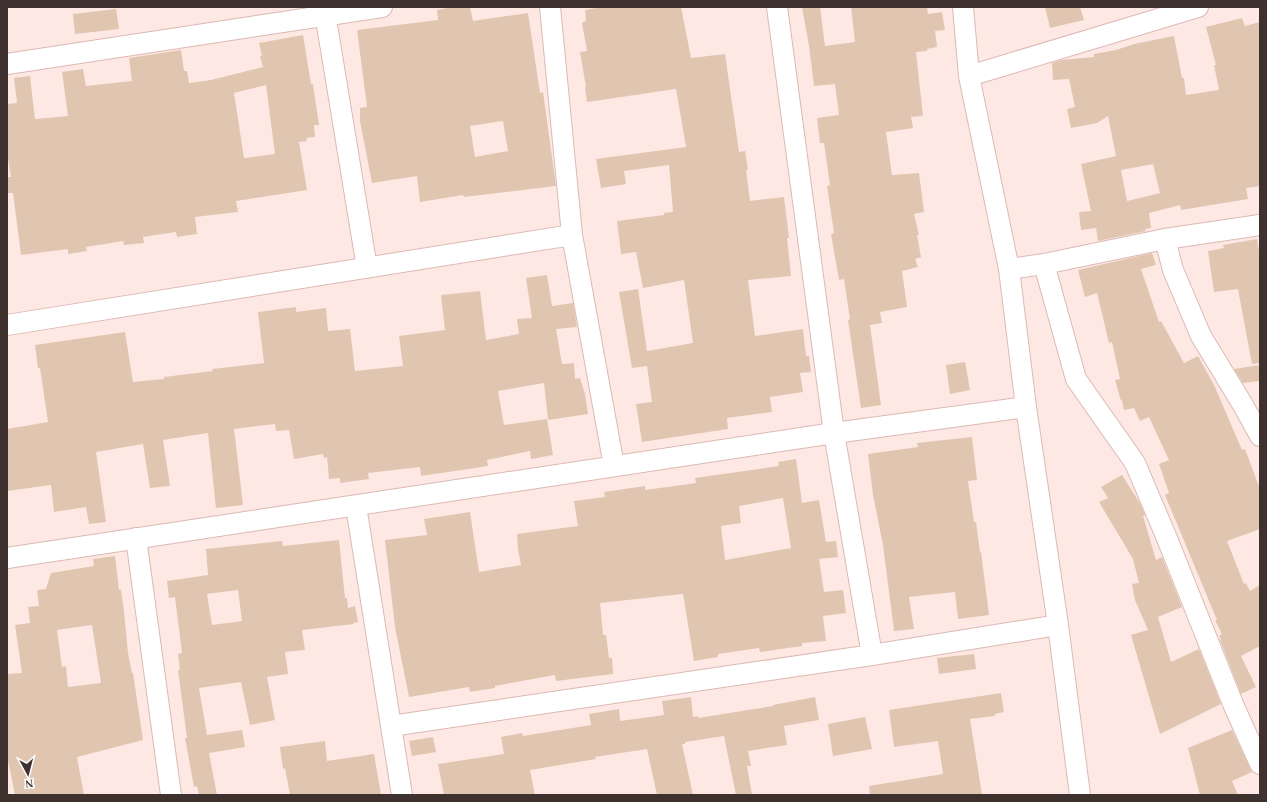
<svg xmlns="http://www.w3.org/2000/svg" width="1267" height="802" font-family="Georgia,serif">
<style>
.building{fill:#e0c6b0;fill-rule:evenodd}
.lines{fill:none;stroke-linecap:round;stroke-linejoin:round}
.minor-casing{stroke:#dcb9b3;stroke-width:22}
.minor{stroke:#fff;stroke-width:20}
</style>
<rect width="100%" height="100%" fill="#fee8e4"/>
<!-- building -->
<path class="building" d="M453 7H470L473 21 528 13 540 93 543 92 556 186 464 197 463 195 420 202 417 176 372 183 360 121V108L367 107 357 30 438 20 437 10ZM503 121 508 151 475 157 470 126Z
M602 7H681L691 58 725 54 739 152 745 151 748 170H746L750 201 784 197 789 238H787L791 276 748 280 755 336 803 329 806 356H809L811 372 800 373 803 392 770 397 772 412 727 418 728 429 642 442 636 404 652 402 647 366 632 368 619 292 638 289 647 351 693 343 684 280 643 288 636 252 621 254 617 221 664 215V213L673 212 669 165 624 171 626 184 601 188 596 159 686 147 676 89 587 102 585 87H586L580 52 587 51 582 23 586 21 585 10Z
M802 7H820L825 46 855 42 851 7H927L928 14 942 12 945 30 935 31 937 47 927 49V51L916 52 923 116 911 117 913 128 886 132 892 175 919 173 924 212 914 214 919 235H917L921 257 915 259 918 267 902 271 907 307 880 312 882 323 870 325 881 405 861 408 848 320 850 319 844 279 839 280 831 234 834 233 827 186 830 185 824 143H820L817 118 839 115 835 84 814 86 809 46Z
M1045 7H1080L1084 20 1050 28Z
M116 9 119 29 75 34 73 14Z
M1242 18 1245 26 1260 22V186L1246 188 1248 199 1181 210 1180 205 1149 213 1151 228 1145 229 1146 231 1098 241 1096 228 1081 230 1079 212 1091 211 1081 164 1116 156 1108 116 1097 123 1071 128 1067 109 1075 107 1069 79 1053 80 1052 63 1061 60 1094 57V54L1116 50 1134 44 1174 36 1182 78H1184L1186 95 1219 90 1214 65H1216L1206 27ZM1153 164 1160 193 1127 201 1121 170Z
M303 35 311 84H313L319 125H314L315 137 306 138 307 141 299 142 307 190 236 201 238 212 195 217 197 234 177 237 176 232 143 237 144 243 124 245 123 241 86 247 87 251 68 254V249L21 255 13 193H7V177H11L7 152V104L17 103 14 78 30 76 35 119 68 116 62 72 83 69 86 86 132 81 129 58 181 50 184 71H187L189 83 211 80 263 67 260 56H262L259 43ZM266 85 275 154 244 158 234 93Z
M1257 239 1260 257V363L1252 364 1238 289 1214 292 1208 251 1224 248 1223 245Z
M1152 253 1156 265 1141 269 1159 322 1161 321 1184 363 1198 356 1214 385 1242 450 1245 449 1260 489V529L1227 541 1244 584 1246 583 1250 591 1260 585V646L1241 656 1256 687 1241 694 1220 640 1221 639 1219 636 1222 634 1215 620H1217L1165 495 1169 493 1159 464 1169 460 1149 417 1140 421 1134 408 1124 410 1122 400 1121 401 1115 380 1120 379 1112 342 1109 343 1097 293 1085 297 1078 270Z
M547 275 552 306 573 303 577 327 556 329 562 364 574 363 575 379 580 378 585 394 588 414 548 420 544 383 498 391 504 425 547 419 553 455 531 459 530 451 487 460 488 466 462 470 421 476 420 467 368 473 369 479 340 483V478L329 479 327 457 324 458 323 454 294 459 289 430 276 431 275 424 234 429 243 505 216 508 208 433 163 440 170 486 150 488 143 444 96 452 106 522 89 524 86 507 54 512 51 485 7 491V429L48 422 40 368H38L35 345 125 332 133 382 164 379V377L213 371 212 369 264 363 258 312 296 307V312L326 308 328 331 350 329 355 371 403 366 399 336 445 330 441 295 480 291 486 340 519 334 517 319 532 318 526 278Z
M965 362 970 390 950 394 946 365Z
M1260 365V381L1243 383 1234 369Z
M972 437 977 480 968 481 974 522H976L980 552H981L989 615 958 619 955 592 909 597 914 629 894 631 883 545 873 495 868 454 918 447 917 443Z
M796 459 802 503 819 500 826 542 836 541 838 557 819 559 824 592 843 590 846 613 823 616 826 641 802 643V646L760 652 759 648 718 654V657L694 661 683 594 600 603 603 635H606L609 658H612L613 674 556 681 555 675 495 686V688L470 692 469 687 409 697 395 627 385 540 427 535 424 519 470 512 479 572 521 565 518 549 517 534 578 526 574 501 605 497 604 492 645 486V490L696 483 695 478 779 466 778 462ZM783 498 791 548 725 560 721 526 741 523 739 506Z
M1122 475 1141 505 1145 515 1143 516 1156 560 1162 557 1182 607 1158 617 1171 662 1199 649 1221 704 1160 734 1131 635 1148 630 1135 600 1132 584 1139 583 1133 559 1099 502 1108 498 1101 487Z
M339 540 345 598H347L348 608 355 606 358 622 353 623 354 624 302 630 305 650 285 652 288 674 267 677 275 720 250 725 241 682 199 688 207 735 242 730 245 747 209 753 217 795H199L197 786 194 787 185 738H187L178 670H180L178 654 182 653 175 597 169 598 167 581 208 575 206 549 282 541 283 546ZM238 590 242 621 212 625 207 594Z
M115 556 119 590H121L124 611 128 653 132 673H133L143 740 77 757 84 795H15L7 755V674L22 673 15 625 30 623 28 607 39 606 37 590 46 589 51 573 94 566 93 559ZM92 625 101 683 68 687 66 666 62 667 57 630Z
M974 654 976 669 939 674 937 658Z
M1001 693 1004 712 995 714V716L970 719 982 795H870L869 786 943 774 938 741 894 747 889 710Z
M691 697 693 717 698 716V718L773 706V705L815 697 819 720 784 726 787 745 748 751 751 766H747L752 795H736L724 736 685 742V744H682L693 795H657L647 749 595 757 596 759 530 770 535 795H444L438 764 504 754 501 737 522 733 523 736 591 725 589 714 619 709 620 721 664 715 662 701Z
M865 717 872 749 833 756 828 724Z
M1232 730 1252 772 1232 781 1238 795H1200L1188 748Z
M433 737 436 752 412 756 409 741Z
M325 741 327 761 374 754 381 795H290L285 768 283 769 280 747Z"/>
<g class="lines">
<!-- minor casing -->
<g class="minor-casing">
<path id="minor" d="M324 7 367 268
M550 7 572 235 614 466
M777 7 834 433 872 655
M963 7 969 76 1009 269 1026 407 1058 625 1080 795
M7 64 382 7
M969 76 1198 7
M1165 239 1173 270 1201 336 1243 405 1260 436
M1044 264 1076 379 1135 463 1166 536 1233 704 1260 764
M1009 269 1044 264 1165 239 1260 225
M7 325 572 235
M356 506 402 795
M136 538 171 795
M7 558 834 433 1026 407
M391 726 872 655 1058 625"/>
</g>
<!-- minor -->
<use href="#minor" class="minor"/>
</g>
<!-- border -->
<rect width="1267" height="802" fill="none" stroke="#3e312e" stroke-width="16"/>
<!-- north arrow -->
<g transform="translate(28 774) rotate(173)" stroke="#ffffff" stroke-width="3" paint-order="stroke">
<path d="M0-3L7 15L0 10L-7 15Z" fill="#3e312e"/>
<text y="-6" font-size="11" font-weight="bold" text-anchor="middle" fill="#3e312e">N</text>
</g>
</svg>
